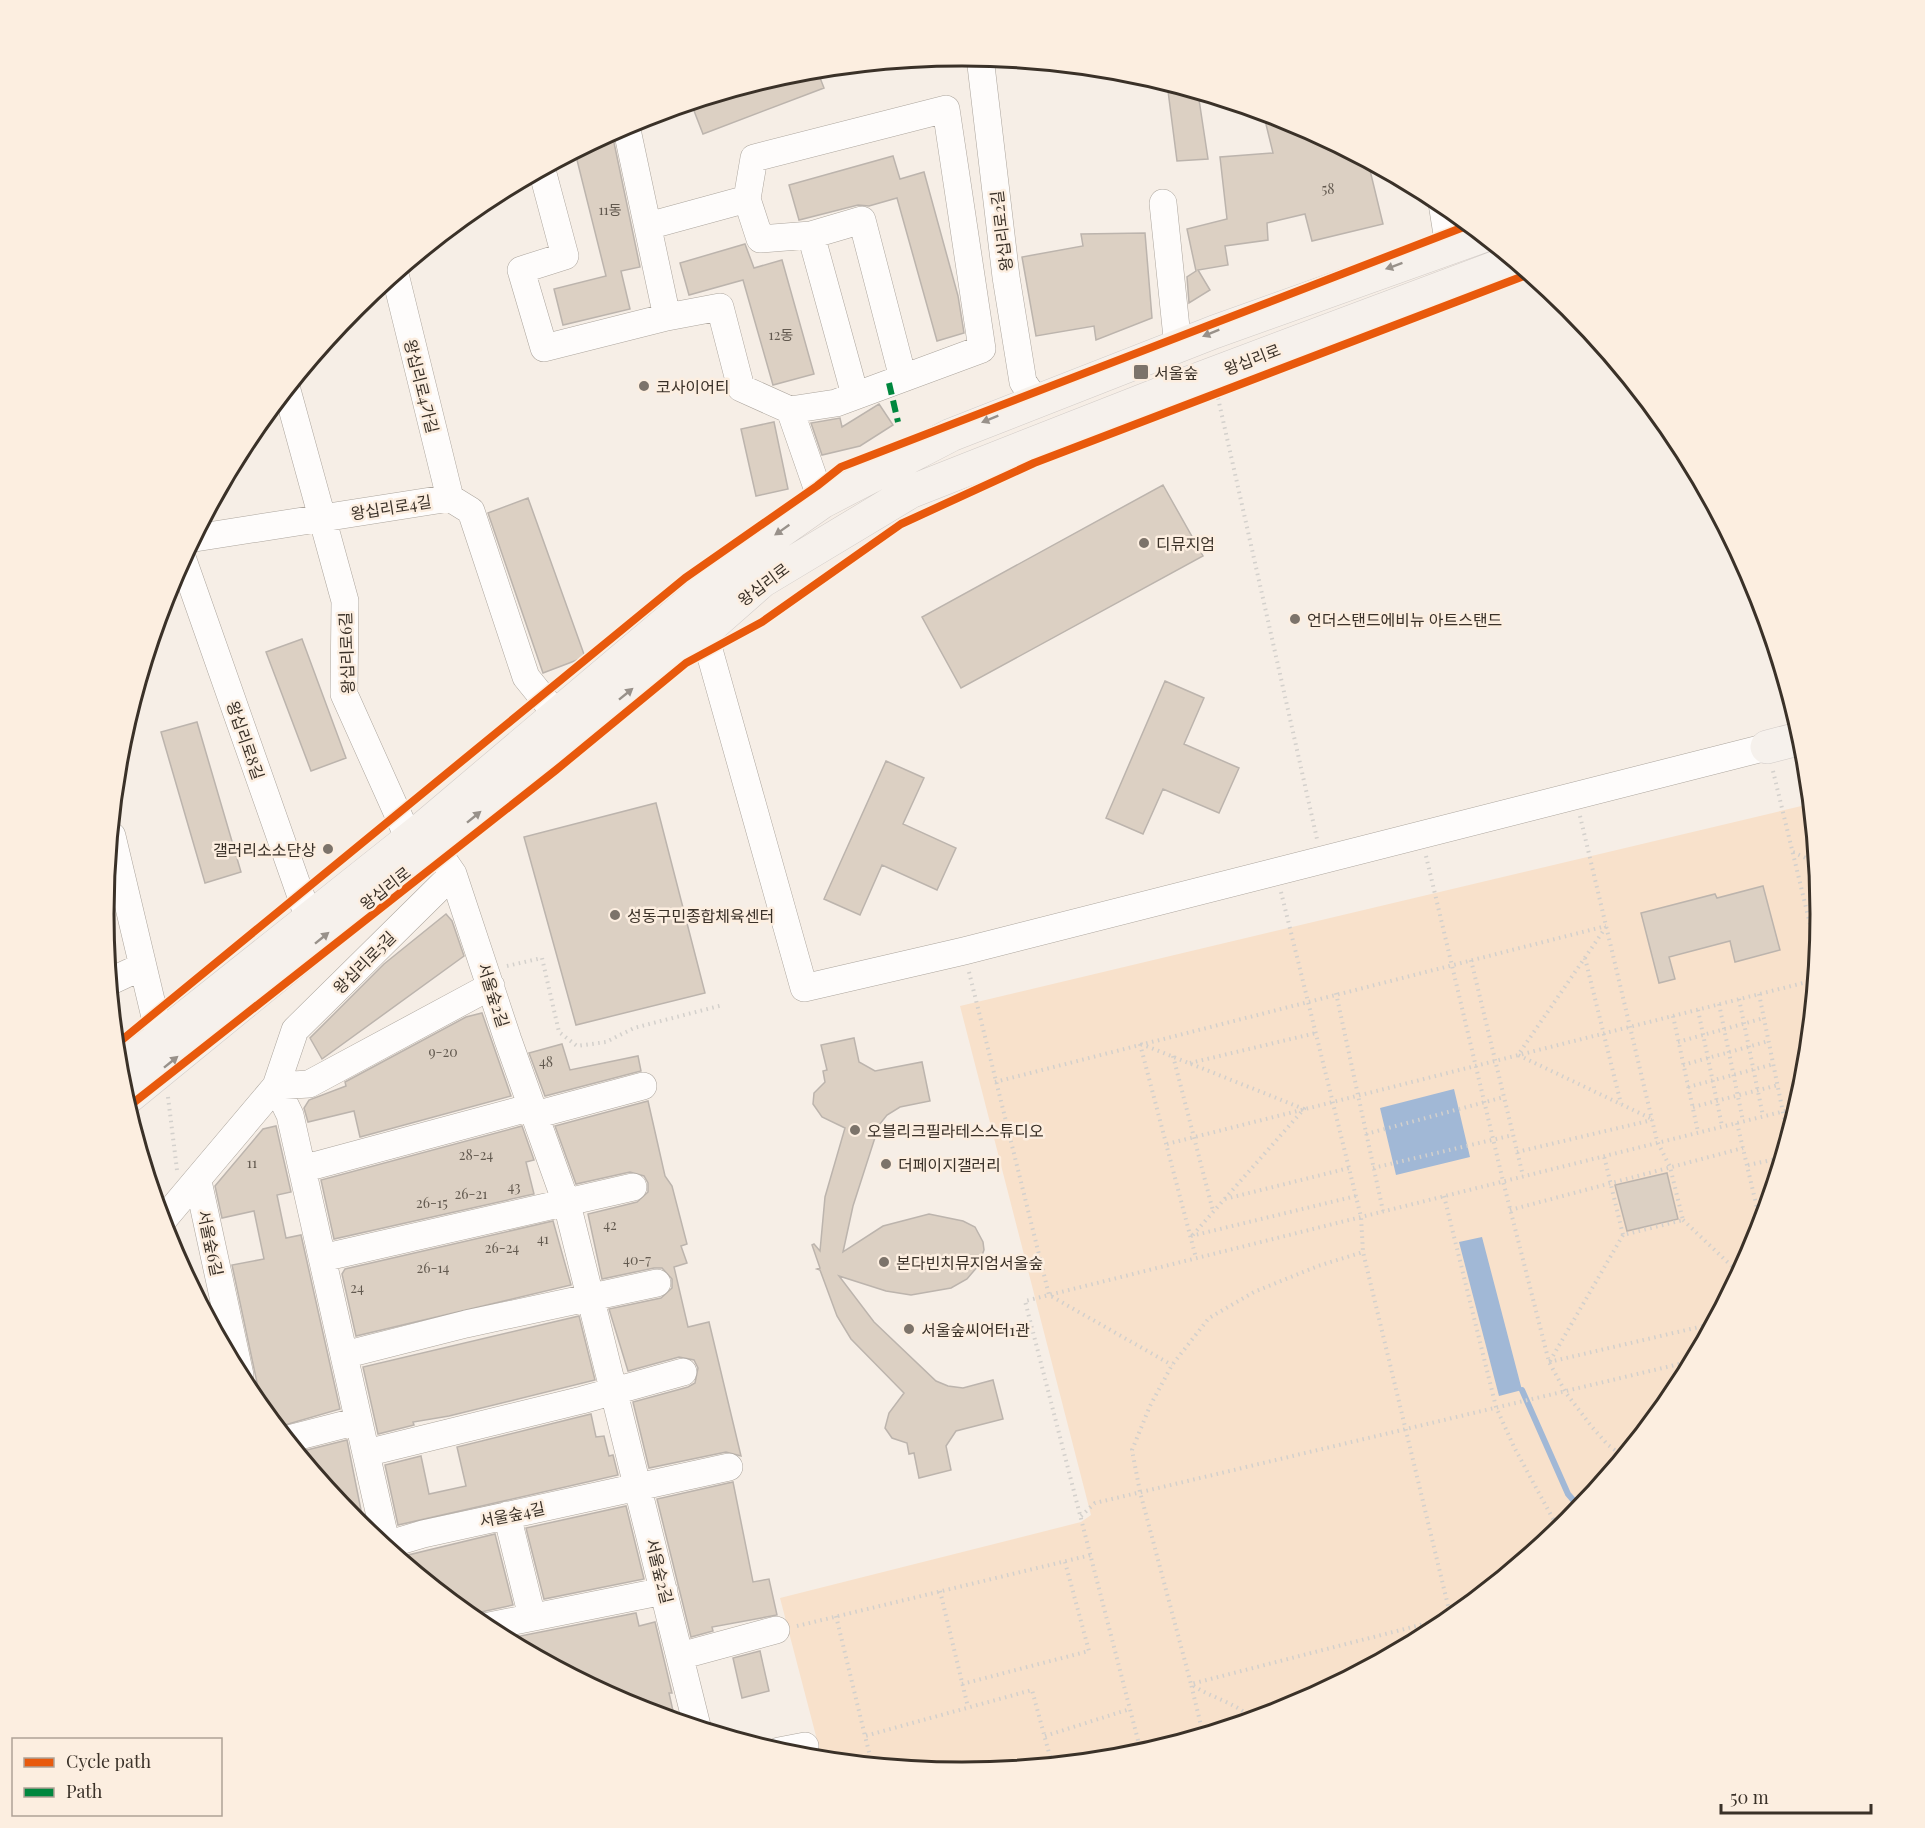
<svg xmlns="http://www.w3.org/2000/svg" width="1925" height="1828" font-family="'Playfair Display','Noto Sans KR',serif">
<style>
.green{fill:#f8e1cb}
.water{fill:#a1b8d6}
.lines{fill:none;stroke-linecap:round;stroke-linejoin:round}
.stream{stroke:#a1b8d6;stroke-width:6}
.building{fill:#dcd0c3;stroke:#bcb4ad;stroke-width:1.5}
.minor-casing{stroke:#aca59d;stroke-width:28}
.major-casing{stroke:#d1cbc7;stroke-width:34}
.path{stroke:#d3d0cc;stroke-width:4;stroke-dasharray:1.5 4.5;stroke-linecap:butt}
.minor{stroke:#fefcfb;stroke-width:27}
.major{stroke:#f6f1ec;stroke-width:33}
.quiet{stroke:#00873e;stroke-width:6;stroke-dasharray:12 6;stroke-linecap:butt}
.cycleway-casing{stroke:#fceee0;stroke-width:11}
.cycleway{stroke:#e8590c;stroke-width:8}
.oneway{fill:#98918a}
.poi-dot{fill:#7c736a;stroke:#fceee0;stroke-width:2}
.labels{text-anchor:middle;dominant-baseline:central;stroke-width:5;stroke-linejoin:round;paint-order:stroke}
.number-label{font-size:14px;fill:#62594f}
.street-label{font-size:16px;fill:#3a3128;stroke:#fceee0}
.poi-label{font-size:16px;fill:#3a3128;stroke:#fceee0;text-anchor:start}
.rim{fill:none;stroke:#3a3128;stroke-width:3}
</style>
<rect width="100%" height="100%" fill="#f6eee6"/>
<!-- green -->
<path class="green" d="M1810 804 1821 914 1804 1082 1756 1243 1676 1391 1569 1521 1439 1628 1291 1707 1130 1756 962 1772 822 1759 780 1598 1081 1522 1091 1515 960 1006Z"/>
<!-- water -->
<path class="water" d="M1454 1089 1470 1157 1396 1175 1380 1108Z
M1482 1237 1522 1390 1499 1396 1459 1242Z"/>
<g class="lines">
<!-- stream -->
<path class="stream" d="M1522 1390 1568 1494 1580 1508"/>
</g>
<!-- building -->
<path class="building" d="M817 70 824 88 703 134 691 103 795 72Z
M1167 83 1198 93 1208 159 1177 161Z
M1263 112 1291 121 1368 162 1383 224 1312 241 1305 214 1267 223 1268 240 1225 246 1228 265 1198 270 1210 290 1189 303 1187 277 1196 271 1187 229 1227 219 1220 157 1273 153Z
M612 133 640 267 621 271 630 309 563 325 554 289 606 276 575 152Z
M893 156 900 179 924 172 958 296 964 333 937 341 897 198 869 206 858 205 799 220 789 185Z
M1145 233 1152 318 1096 340 1094 326 1036 336 1022 257 1083 246 1081 234Z
M745 244 754 268 782 260 814 374 773 385 743 280 689 295 680 263Z
M879 404 893 425 860 446 822 455 811 423 840 418 842 427Z
M774 422 788 489 756 496 741 429Z
M1163 485 1203 556 961 688 922 617Z
M528 498 585 657 543 673 488 513Z
M302 639 346 758 311 771 266 652Z
M1165 681 1204 698 1184 744 1239 768 1219 813 1163 789 1143 834 1106 818Z
M197 722 241 872 205 883 161 732Z
M886 761 924 778 903 824 956 848 937 890 882 865 860 915 824 899Z
M656 803 705 993 576 1025 524 837Z
M1763 886 1780 950 1735 962 1730 941 1669 957 1675 979 1659 983 1641 913 1715 894 1717 898Z
M446 914 452 921 464 956 322 1059 310 1038 384 964Z
M482 1013 511 1096 360 1137 354 1111 308 1122 304 1108 309 1100 346 1086 345 1082 466 1017Z
M854 1038 859 1062 875 1071 922 1062 930 1101 900 1107 887 1115 879 1125 853 1206 843 1252 883 1226 929 1214 963 1221 975 1227 983 1242 984 1250 978 1266 967 1279 951 1288 911 1295 886 1291 839 1276 874 1322 936 1381 948 1386 963 1388 993 1380 1003 1419 956 1431 946 1446 951 1470 919 1478 914 1453 909 1454 907 1443 892 1438 885 1428 889 1413 904 1393 851 1339 837 1316 820 1270 817 1269 820 1268 812 1245 814 1244 820 1251 825 1197 845 1128 822 1117 813 1104 814 1093 825 1082 823 1071 827 1070 821 1045Z
M562 1044 570 1070 638 1056 641 1071 545 1096 529 1053Z
M648 1101 665 1176 672 1186 687 1244 681 1246 687 1263 674 1267 688 1327 709 1322 741 1456 726 1452 649 1468 633 1402 688 1387 695 1383 698 1368 694 1360 679 1357 628 1371 609 1309 661 1298 672 1288V1279L662 1268H654L602 1279 588 1214 637 1202 648 1192V1183L644 1176 630 1172 576 1184 555 1126Z
M276 1126 291 1192 277 1195 286 1238 301 1235 340 1409 278 1427 258 1403 256 1392H259L232 1265 264 1259 254 1211 222 1218 215 1186 263 1129Z
M522 1126 534 1160 526 1162 534 1194 334 1239 321 1180Z
M1667 1173 1678 1219 1627 1231 1615 1185Z
M553 1221 571 1285 356 1336 342 1274 345 1269Z
M579 1316 595 1380 449 1416 413 1422 414 1425 378 1434 363 1367Z
M591 1414 596 1437 604 1436 609 1456 613 1455 618 1475 398 1525 385 1465 421 1456 429 1494 466 1486 457 1447Z
M347 1440 361 1510 367 1531 355 1521 299 1452Z
M733 1482 753 1582 769 1579 777 1615 712 1627 713 1631 691 1637 657 1499Z
M626 1506 644 1579 544 1599 526 1528Z
M495 1534 513 1605 481 1612 472 1617 400 1557Z
M636 1613 639 1626 655 1622 672 1693H669L675 1720 634 1707 506 1639Z
M760 1651 769 1691 742 1698 733 1658Z"/>
<g class="lines">
<!-- minor casing -->
<g class="minor-casing">
<path id="minor" d="M980 57 1006 277 1023 382 1036 401
M626 125 667 317 720 307 741 388 790 410 836 403 982 349 946 109 754 158 747 199
M542 170 565 256 521 270 544 348 667 317
M1163 203 1178 347
M1442 203 1449 247
M648 226 747 199 760 239 811 235 855 395
M811 235 862 220 903 378
M395 274 450 498
M287 390 345 601 344 694 409 839
M790 410 822 502
M195 538 450 498 471 511 526 677 556 714
M183 560 309 919
M693 617 704 632 804 988 964 951 1767 747
M112 836 160 1038
M435 848 453 874 508 1040 568 1208 697 1726
M111 981 141 967
M535 1115 643 1086
M302 1169 532 1107
M198 1181 240 1375
M163 1220 276 1086 295 1030 453 874
M322 1258 633 1187
M344 1355 466 1324 657 1283
M288 1439 358 1421
M366 1453 582 1400 683 1372
M507 1515 532 1617
M386 1545 423 1534 729 1467
M387 1547 290 1115 276 1086 309 1084 491 986
M484 1627 664 1591
M680 1656 776 1630
M779 1751 805 1746"/>
</g>
<!-- major casing -->
<g class="major-casing">
<path id="major" d="M1767 747 1802 738
M119 1070 422 829 741 559 822 502 951 435 1214 332 1483 236
M126 1099 340 924 704 632 762 581 910 492 1172 389 1513 261"/>
</g>
<!-- path -->
<path class="path" d="M1218 398 1317 839
M1773 771 1817 953
M1580 816 1657 1141 1670 1167 1683 1220 1623 1235 1604 1156
M1793 852 1812 861 1816 868
M1426 856 1503 1181 1549 1362 1566 1393 1592 1427 1608 1445 1623 1456
M1281 892 1361 1217 1363 1252 1451 1618
M1606 927 1518 1055 1652 1119
M1585 958 1621 1104
M1471 960 1523 1176
M507 966 542 958 559 1032 577 1046 606 1042 634 1028 723 1005
M969 972 1049 1295 1172 1365
M1336 993 1383 1211
M1759 994 1788 1137
M1739 999 1763 1116
M1719 1004 1743 1121
M1698 1010 1722 1126
M1673 1016 1698 1132
M1678 1042 1764 1018
M1140 1044 1196 1258
M1141 1044 1304 1109 1191 1237
M1173 1056 1213 1211
M1190 1063 1316 1033
M1683 1065 1769 1041
M995 1082 1606 926
M1688 1087 1774 1064
M168 1097 177 1170
M1693 1107 1778 1085
M1737 1123 1761 1225
M1366 1134 1504 1097
M1167 1144 1815 980
M1517 1152 1652 1120
M1748 1165 1781 1158
M1373 1168 1513 1135
M1444 1196 1496 1407 1514 1447 1559 1530
M1225 1199 1349 1168
M1766 1208C1762 1194 1763 1181 1777 1173
M1510 1210 1743 1148
M1683 1220 1739 1273
M1191 1236 1356 1196
M1550 1361 1623 1235
M1549 1362 1712 1324
M1081 1516 1095 1503 1692 1361
M940 1591 968 1707
M836 1616 865 1736
M797 1626 1091 1555
M962 1684 1089 1651 1065 1562
M1252 1719C1236 1702 1210 1698 1191 1684L1140 1492 1132 1450 1150 1406 1172 1365 1209 1318 1254 1292 1318 1266 1363 1252
M1203 1734 1191 1684 1451 1617
M1045 1736 1130 1709
M1141 1752 1025 1301 1797 1108
M872 1764 865 1736 1032 1690 1052 1764"/>
<!-- minor -->
<use href="#minor" class="minor"/>
<!-- major -->
<use href="#major" class="major"/>
<!-- quiet -->
<path class="quiet" d="M889 383 898 422"/>
<!-- cycleway casing -->
<g class="cycleway-casing">
<path id="cycleway" d="M117 1044 685 578 817 486 841 467 1469 225
M128 1107 556 770 686 663 762 622 901 524 1034 463 1529 274"/>
</g>
<!-- cycleway -->
<use href="#cycleway" class="cycleway"/>
</g>
<!-- one-way arrows -->
<defs><path id="oneway-solid" d="M-6-.8H1V-3.2L6.5 0L1 3.2V.8H-6Z" transform="scale(1.5)"/></defs>
<g class="oneway">
<use href="#oneway-solid" transform="translate(1394 266) rotate(160)"/>
<use href="#oneway-solid" transform="translate(1211 333) rotate(158)"/>
<use href="#oneway-solid" transform="translate(990 419) rotate(158)"/>
<use href="#oneway-solid" transform="translate(782 530) rotate(145)"/>
<use href="#oneway-solid" transform="translate(626 694) rotate(-39)"/>
<use href="#oneway-solid" transform="translate(474 817) rotate(-39)"/>
<use href="#oneway-solid" transform="translate(322 938) rotate(-39)"/>
<use href="#oneway-solid" transform="translate(171 1062) rotate(-39)"/>
</g>
<!-- markers -->
<g class="poi-dot">
<rect x="1133" y="364" width="16" height="16" rx="3"/>
<circle cx="644" cy="386" r="6"/>
<circle cx="1144" cy="543" r="6"/>
<circle cx="1295" cy="619" r="6"/>
<circle cx="328" cy="849" r="6"/>
<circle cx="615" cy="915" r="6"/>
<circle cx="855" cy="1130" r="6"/>
<circle cx="886" cy="1164" r="6"/>
<circle cx="884" cy="1262" r="6"/>
<circle cx="909" cy="1329" r="6"/>
</g>
<g class="labels">
<!-- number labels -->
<g class="number-label">
<text x="1328" y="188">58</text>
<text x="610" y="209">11동</text>
<text x="781" y="334">12동</text>
<text x="443" y="1051">9-20</text>
<text x="546" y="1061">48</text>
<text x="476" y="1154">28-24</text>
<text x="252" y="1162">11</text>
<text x="514" y="1186">43</text>
<text x="471" y="1193">26-21</text>
<text x="432" y="1202">26-15</text>
<text x="610" y="1224">42</text>
<text x="543" y="1238">41</text>
<text x="502" y="1247">26-24</text>
<text x="637" y="1259">40-7</text>
<text x="433" y="1267">26-14</text>
<text x="357" y="1287">24</text>
</g>
<!-- street labels -->
<g class="street-label">
<text transform="translate(1001 231) rotate(-97)">왕십리로2길</text>
<text transform="translate(1252 359) rotate(-21)">왕십리로</text>
<text transform="translate(422 386) rotate(76)">왕십리로4가길</text>
<text transform="translate(391 507) rotate(-9)">왕십리로4길</text>
<text transform="translate(763 584) rotate(-37)">왕십리로</text>
<text transform="translate(346 653) rotate(-92)">왕십리로6길</text>
<text transform="translate(246 740) rotate(71)">왕십리로8길</text>
<text transform="translate(385 888) rotate(-38)">왕십리로</text>
<text transform="translate(364 962) rotate(-45)">왕십리로5길</text>
<text transform="translate(494 995) rotate(72)">서울숲2길</text>
<text transform="translate(211 1243) rotate(78)">서울숲6길</text>
<text transform="translate(512 1514) rotate(-12)">서울숲4길</text>
<text transform="translate(660 1571) rotate(76)">서울숲2길</text>
</g>
<!-- poi labels -->
<g class="poi-label">
<text x="1154" y="372">서울숲</text>
<text x="656" y="386">코사이어티</text>
<text x="1156" y="543">디뮤지엄</text>
<text x="1307" y="619">언더스탠드에비뉴 아트스탠드</text>
<text x="316" y="849" text-anchor="end">갤러리소소단상</text>
<text x="627" y="915">성동구민종합체육센터</text>
<text x="867" y="1130">오블리크필라테스스튜디오</text>
<text x="898" y="1164">더페이지갤러리</text>
<text x="896" y="1262">본다빈치뮤지엄서울숲</text>
<text x="921" y="1329">서울숲씨어터1관</text>
</g>
</g>
<!-- crop -->
<path d="M0 0H1925V1828H0ZM114 914a848 848 0 1 1 1696 0a848 848 0 1 1-1696 0Z" fill="#fceee0" fill-rule="evenodd"/>
<path class="rim" d="M114 914a848 848 0 1 1 1696 0a848 848 0 1 1-1696 0Z"/>
<!-- legend -->
<rect x="12" y="1738" width="210" height="78" fill="#fceee0" stroke="#aea296" stroke-width="1.5"/>
<rect x="24" y="1758" width="30" height="9" fill="#e8590c" stroke="#aea296" stroke-width="1.5"/>
<text x="66" y="1768" font-size="18" fill="#3a3128">Cycle path</text>
<rect x="24" y="1788" width="30" height="9" fill="#00873e" stroke="#aea296" stroke-width="1.5"/>
<text x="66" y="1798" font-size="18" fill="#3a3128">Path</text>
<!-- scale -->
<path d="M1721 1804v9h150v-9" fill="none" stroke="#3a3128" stroke-width="3"/>
<text x="1730" y="1804" font-size="18" fill="#3a3128" stroke="#fceee0" stroke-width="4.5" paint-order="stroke">50 m</text>
</svg>
